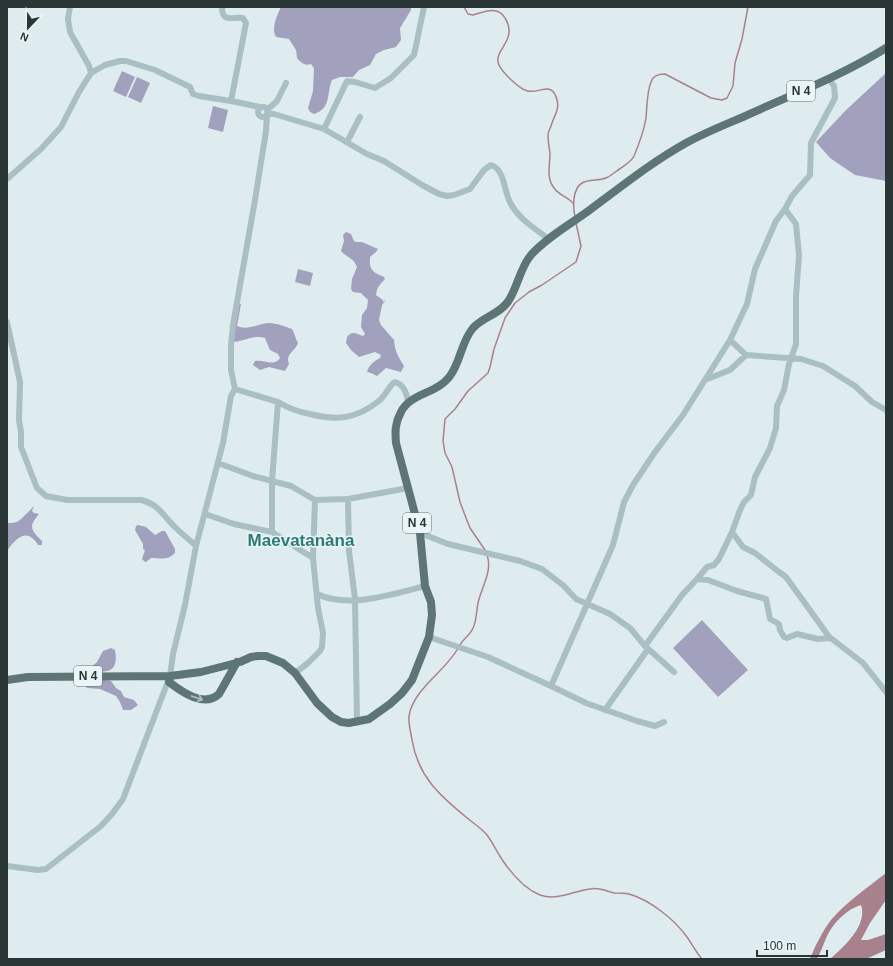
<svg xmlns="http://www.w3.org/2000/svg" width="893" height="966" font-family="Helvetica,sans-serif">
<style>
.green{fill:#a1a0bd}
.water{fill:#a9818c}
.lines{fill:none;stroke-linecap:round;stroke-linejoin:round}
.stream{stroke:#a9818c;stroke-width:1.5}
.minor{stroke:#a9bfc3;stroke-width:6}
.major{stroke:#5d7575;stroke-width:8}
.oneway{stroke:#b2c2c4}
.labels{text-anchor:middle;dominant-baseline:central;stroke-width:3;stroke-linejoin:round;paint-order:stroke}
.shield{fill:#eaf5f8;stroke:#646f70;stroke-width:1}
.shield-label{font-size:12px;font-weight:bold;fill:#2a3535}
.district-label{font-size:17px;font-weight:bold;fill:#2d7a74;stroke:#eaf5f8}
</style>
<rect width="100%" height="100%" fill="#dfecef"/>
<!-- green -->
<path class="green" d="M281 7H411V10L400 28 401 40 396 47 384 50 376 54 370 65 359 70 353 77H340L332 80C326 94 332 108 314 114L310 112 308 108 313 91 314 68 311 64C305 66 301 63 297 58L296 50 289 39 276 37C271 29 277 15 281 7Z
M122 71 135 77 126 97 113 91Z
M886 73V181L855 175 830 158 816 142 846 110Z
M137 77 150 83 141 103 128 97Z
M213 106 228 110 223 132 208 128Z
M346 232 351 234 354 241 356 242H362L378 249 376 252 370 257C369 271 373 272 384 277L385 279C380 285 377 286 376 295L383 300V302L386 300 382 305 379 320 381 325 394 340C395 352 398 356 404 366L401 372 386 368 377 376 371 373 367 372C368 366 375 360 380 358L381 355 375 352 359 357 351 350 346 343 347 337C353 330 356 334 363 336L365 334 361 327 362 315 367 308 368 300 361 293 353 292 351 289 352 279 357 267C353 257 347 258 341 251L344 241 343 235Z
M298 269 313 273 310 286 295 282Z
M237 303 241 304 237 326C248 331 259 323 270 323 275 323 287 327 292 329 295 334 295 338 298 343 295 352 285 353 289 364L285 371 269 367 260 370 253 365 255 361C263 359 275 367 280 358L278 354 270 350 265 338C253 334 242 343 231 342Z
M34 506 32 511 34 513 39 514C28 527 31 530 42 541V545H38C27 527 16 538 7 551V523C10 523 14 523 17 522 21 520 30 510 34 506Z
M138 525 146 527 155 535 162 531H165L175 549V553C167 561 161 558 151 558L146 562 144 561 142 559 145 550 143 549V544L135 530 136 526Z
M702 620 748 670 718 697 673 648Z
M111 648 115 650C119 674 107 672 88 672L90 668 97 662 103 651Z
M86 680H107L111 681 116 688 121 691 124 697 134 700 138 705 131 710H123L120 702 116 696 100 689 87 688 85 685Z"/>
<!-- water -->
<path class="water" d="M886 873V900L870 923 861 940H868L886 934V950L866 959H830C844 947 868 925 861 905 847 909 834 922 827 936 824 943 821 951 817 959H810C815 946 822 932 831 920 846 902 867 888 886 873Z"/>
<g class="lines">
<!-- stream -->
<path class="stream" d="M464 7 468 14 473 15C483 12 498 5 505 18 519 41 492 50 499 65 502 72 520 90 528 91 540 94 552 80 557 100 560 109 553 118 551 126 550 129 548 132 548 135 548 141 549 147 550 153 550 165 546 178 554 188 559 195 567 197 573 203
M575 217C573 208 572 189 582 183 589 179 598 181 606 178 611 176 616 171 621 168 626 164 631 162 634 156 639 144 644 131 646 118 647 107 647 91 651 82 653 75 659 74 665 74L711 98 722 100 727 98 733 86 735 63 742 39 748 7
M485 550 470 528 466 518 460 502 452 467 445 453 443 441 445 419 455 409 468 391 488 373 490 367 494 349 505 318 515 303 529 292 542 285 576 262 581 246 576 223
M460 645C463 639 469 636 472 630 477 622 476 612 478 603 481 588 493 571 487 555
M458 648C446 671 413 689 409 716 408 723 411 733 412 740 418 776 439 795 466 817 473 823 481 828 487 835 493 843 497 852 503 861 512 874 525 889 540 895 558 901 573 891 590 889 599 887 606 891 614 893 619 893 624 893 629 894 650 900 674 919 687 937 692 944 696 952 702 959"/>
<!-- minor -->
<path class="minor" d="M70 7 68 19 70 32 89 66 91 73
M222 7C222 24 233 16 243 18L246 23 231 101
M258 112a5 5 0 1 1 10 0a5 5 0 1 1-10 0Z
M267 110 277 101 286 83
M267 114H274L324 129 367 154 384 161 422 185 439 194 447 196 454 195 470 189 484 170 491 165C504 169 504 189 509 200 516 217 535 229 549 239
M324 129 347 81 355 82 375 88 391 78 414 55 424 7
M347 142 360 117
M7 179 41 149 61 127 79 92 91 73 105 65 120 61H126L155 70 190 87 193 94 199 96 231 101 260 107
M7 322 20 382 19 420 21 432V447L37 488 46 496 67 500H141C161 505 163 517 177 529 183 535 190 540 196 546
M730 340 746 355
M705 380 730 370 746 355 801 359 823 366 855 386 872 402 886 410
M235 389 278 402 272 481V532
M278 402C288 408 298 412 310 414 337 421 357 419 380 400 386 395 390 384 395 382 404 385 406 392 408 401
M218 463 253 476 291 486 315 500 313 558 318 608 323 633 322 647 320 651 308 663 295 673
M348 499 349 551 355 599 357 722
M315 500 348 499 408 488
M205 514 234 524 272 532 313 558
M732 532 743 547 755 553 779 572 786 577 830 638
M420 533 448 544 520 561 542 569 564 586 576 599 610 614 630 628 645 646 674 672
M697 579 707 567 714 565 719 559 732 532 740 510 744 502 751 495 755 477 770 448 776 428 777 406 784 390 789 364 796 344V297L799 255 796 224 785 209
M317 594C348 609 394 594 425 586
M429 637 488 657 551 686 613 545 624 502 633 485 655 452 683 415 730 340 747 304 755 269 776 221 785 209 792 196 810 175 811 143 835 98 834 86 829 79
M645 646 682 595 697 579 708 580 737 591 766 599 770 619 779 624 780 630 784 637 787 638 797 634 818 639 830 638 832 639 863 663 886 692
M551 686 586 703 637 721 655 726 664 722
M605 710 648 649
M7 866 38 870 46 869 101 826 112 814 123 799 170 676 173 654 185 605 196 546 223 443 231 396 235 389 231 370V345L233 325 255 200 266 131 267 115"/>
<!-- major -->
<path class="major" d="M170 676 169 682C182 692 204 708 219 694L237 662
M7 680 28 677 170 676 201 672 240 662 251 657 258 656H266L283 663 295 673 317 703 332 717 341 722 349 723 369 719 390 704 402 693 412 680 429 637 432 615 431 602 425 586 420 533 396 443C395 431 395 423 401 412 410 393 437 394 450 376 461 361 461 342 473 328 483 317 502 313 509 300 518 286 520 268 531 255 547 237 571 224 591 209 622 186 652 162 686 143 704 133 724 125 743 117 791 95 841 76 886 48"/>
</g>
<!-- one-way arrows -->
<defs><path id="oneway-shaft" d="M-6 0H5M1.5-3L5.5 0L1.5 3" fill="none" stroke-width="1.6" stroke-linecap="round" stroke-linejoin="round"/></defs>
<use class="oneway" href="#oneway-shaft" transform="translate(197 698) rotate(19)"/>
<g class="labels">
<!-- shield labels -->
<g class="shield">
<rect x="787" y="81" width="28" height="20" rx="3"/>
<rect x="403" y="513" width="28" height="20" rx="3"/>
<rect x="74" y="666" width="28" height="20" rx="3"/>
</g>
<g class="shield-label">
<text x="801" y="91">N 4</text>
<text x="417" y="523">N 4</text>
<text x="88" y="676">N 4</text>
</g>
<!-- district labels -->
<g class="district-label">
<text x="301" y="540">Maevatanàna</text>
</g>
</g>
<!-- border -->
<rect width="893" height="966" fill="none" stroke="#2a3535" stroke-width="16"/>
<!-- north arrow -->
<g transform="translate(28 28) rotate(202)" stroke="#eaf5f8" stroke-width="3" paint-order="stroke">
<path d="M0-3L7 15L0 10L-7 15Z" fill="#2a3535"/>
<text y="-6" font-size="11" font-weight="bold" text-anchor="middle" fill="#2a3535">N</text>
</g>
<!-- scale -->
<path d="M757 950v6h70v-6" fill="none" stroke="#2a3535" stroke-width="2"/>
<text x="763" y="950" font-size="12" fill="#2a3535" stroke="#eaf5f8" stroke-width="3" paint-order="stroke">100 m</text>
</svg>
